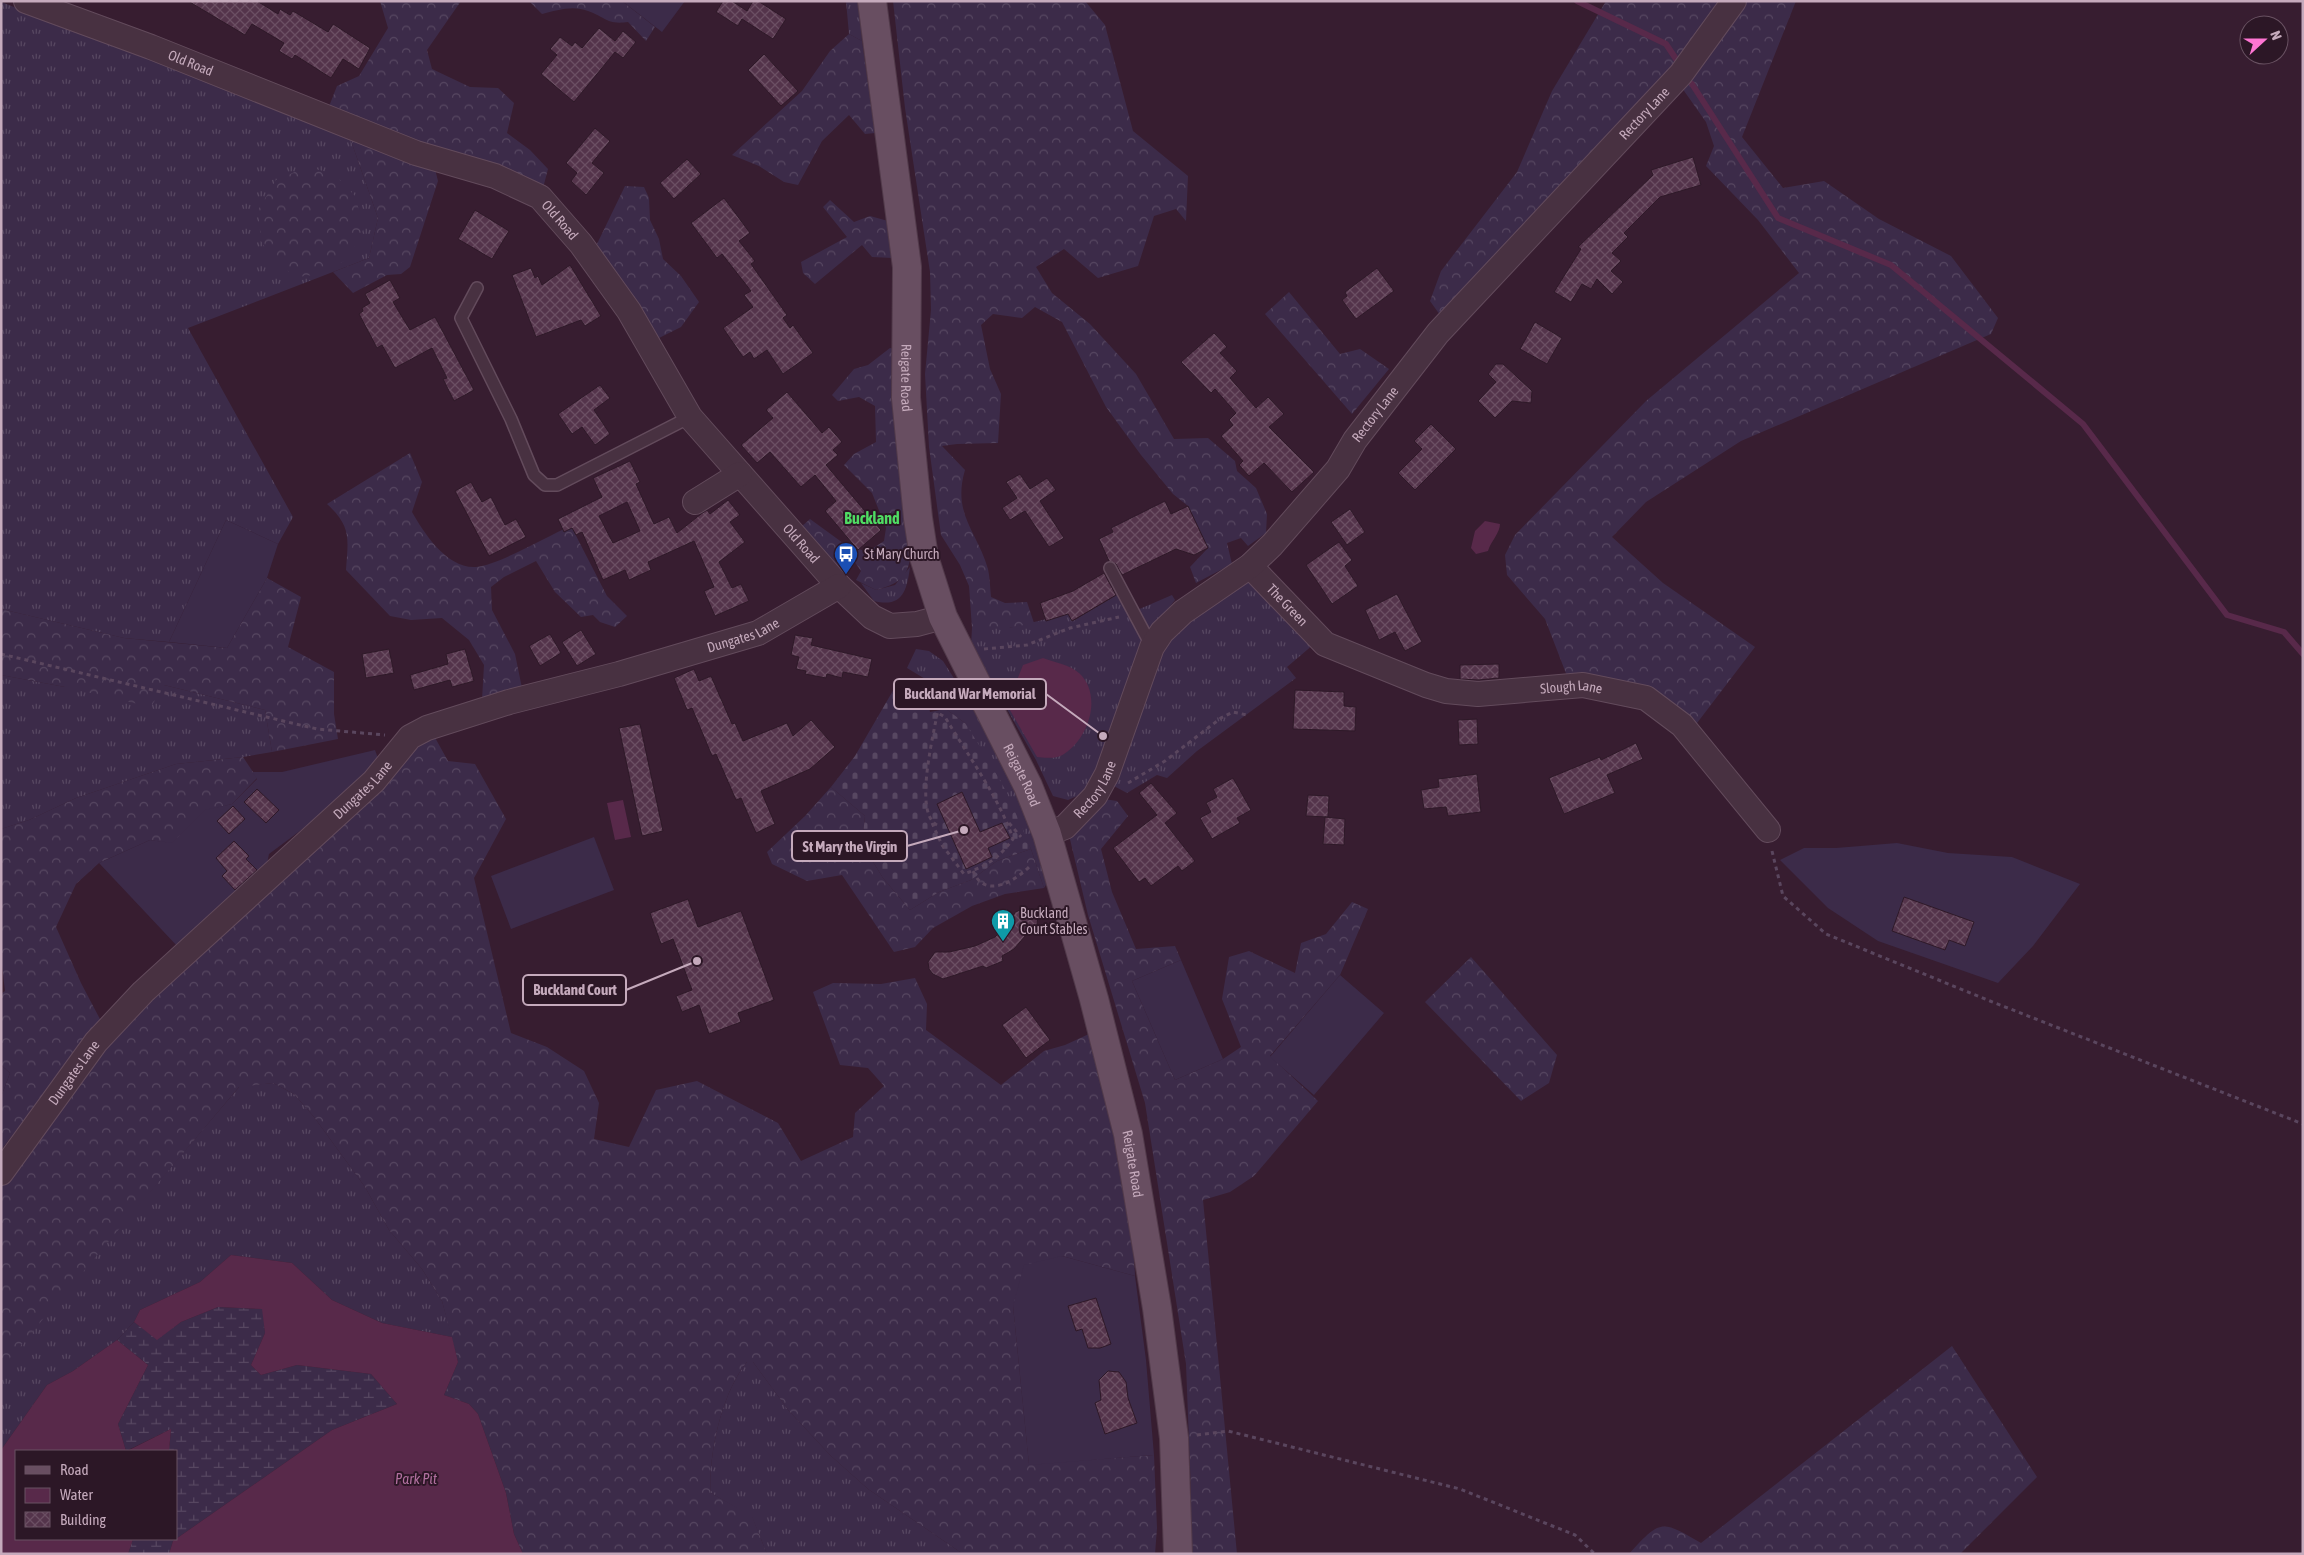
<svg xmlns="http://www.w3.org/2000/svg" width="2304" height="1555" font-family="'Asap Condensed',sans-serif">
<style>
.grass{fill:url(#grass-tufts)}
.forest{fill:url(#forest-crowns)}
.wetland{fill:url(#wetland-marsh)}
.cemetery{fill:url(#cemetery-stones)}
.garden{fill:#3c2b49}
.water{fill:#58294a}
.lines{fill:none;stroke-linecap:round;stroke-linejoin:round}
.stream{stroke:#58294a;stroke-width:6}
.building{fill:url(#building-cross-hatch);stroke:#2e1928;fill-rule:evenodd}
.service-casing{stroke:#634b5c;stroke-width:14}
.minor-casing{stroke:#634b5c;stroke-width:26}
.primary-casing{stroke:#513a4a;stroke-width:30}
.path{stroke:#5a465e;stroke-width:3;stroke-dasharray:4 4;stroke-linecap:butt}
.service{stroke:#483141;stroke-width:11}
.minor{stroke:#483141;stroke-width:24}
.primary{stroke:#684e61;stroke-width:28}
.labels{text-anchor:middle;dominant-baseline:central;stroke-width:4;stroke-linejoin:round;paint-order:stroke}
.street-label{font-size:14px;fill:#c5aabc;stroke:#2c1726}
.poi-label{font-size:14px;fill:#c5aabc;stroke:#2c1726;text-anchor:start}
.water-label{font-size:15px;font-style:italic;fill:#b1709f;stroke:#2c1726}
.quarter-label{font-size:16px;font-weight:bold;fill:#4fdc63;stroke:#2c1726}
.leader{fill:none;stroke:#c5aabc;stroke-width:2}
.callout-dot{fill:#c5aabc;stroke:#2c1726;stroke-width:2}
.callout{fill:#2c1726;stroke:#c5aabc;stroke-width:2}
.callout-label{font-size:15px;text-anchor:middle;font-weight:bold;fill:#c5aabc}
</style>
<defs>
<pattern id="grass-tufts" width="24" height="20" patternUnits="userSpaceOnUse" patternTransform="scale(1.25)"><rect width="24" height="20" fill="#3c2b49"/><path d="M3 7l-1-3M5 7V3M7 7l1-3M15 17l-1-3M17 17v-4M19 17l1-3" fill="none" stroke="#574761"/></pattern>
<pattern id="forest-crowns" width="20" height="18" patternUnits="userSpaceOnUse" patternTransform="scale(1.25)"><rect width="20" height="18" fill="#3c2b49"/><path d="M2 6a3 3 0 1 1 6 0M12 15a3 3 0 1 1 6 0" fill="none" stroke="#574761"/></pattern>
<pattern id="wetland-marsh" width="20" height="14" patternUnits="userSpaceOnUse" patternTransform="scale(1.25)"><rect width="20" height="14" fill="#3c2b49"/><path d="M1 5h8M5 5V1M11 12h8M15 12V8" fill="none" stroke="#574761"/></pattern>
<pattern id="cemetery-stones" width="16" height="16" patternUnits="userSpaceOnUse" patternTransform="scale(1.25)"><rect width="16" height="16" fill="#3c2b49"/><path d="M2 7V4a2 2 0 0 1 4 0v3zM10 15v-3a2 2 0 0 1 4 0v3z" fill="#574761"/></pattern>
<pattern id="building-cross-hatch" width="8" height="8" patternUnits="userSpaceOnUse" patternTransform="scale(1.25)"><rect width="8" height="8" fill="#54344b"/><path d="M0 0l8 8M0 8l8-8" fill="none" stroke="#6b4f63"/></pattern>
</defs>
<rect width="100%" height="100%" fill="#371d30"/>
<!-- grass -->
<path class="grass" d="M846 1H859L862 41 849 34Z
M1 2 349 135 378 218 369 258 188 328 293 517 278 544 226 520 169 642 124 638 1 609Z
M910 567C907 591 902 608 874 601L861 583 876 590 895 585Z
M1239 581 1252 583 1314 644 1287 667 1296 678 1197 751 1167 778 1157 775 1127 793 1112 785 1167 637Z
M1117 595 1128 614 1172 595 1175 600 1151 631 1106 755 1084 793 1068 800 1053 796 1036 760 971 646 972 628H1009L1068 614 1073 621Z
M916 649 929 651 943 661C987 729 1027 803 1048 882L1044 888 1031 849 965 723 946 709 950 694 907 668Z
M1 675 65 687 164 685 265 710 272 752 243 757 176 764 76 798 29 820 1 829Z
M273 1083 294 1094 314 1117 365 1187 389 1230 422 1269 442 1301 452 1337 382 1323 332 1300 292 1263 231 1255 200 1282 140 1310 134 1322 117 1340 73 1371 47 1385 1 1450V1369L5 1362 240 1086Z
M747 1362H753L789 1411 830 1455 868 1489 963 1554H767L752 1517 711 1493C708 1455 722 1392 747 1362Z"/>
<!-- forest -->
<path class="forest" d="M380 1H461L427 50 432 69 470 87 498 88 514 103 507 133 530 150 548 169 543 188 328 109 337 86 359 76 388 28Z
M529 1H622L655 27 646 41 628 22C606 25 606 17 588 11 573 5 557 10 542 14Z
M893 1H1085L1105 25 1133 131 1188 176 1186 221 1176 209 1154 216 1138 266 1098 278 1064 249 1036 267 1052 293 1090 324 1136 374 1174 439 1208 438 1235 461 1237 471 1256 488 1267 514 1266 533 1248 546 1241 538 1227 543 1232 564 1196 583 1190 567 1208 548 1188 506 1173 494 1141 455 1106 407 1062 322 1035 307 1022 318 993 314 981 325 990 369 1001 394 998 443 957 444 942 446 965 470C952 514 977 531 988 569 990 578 990 588 991 597L1005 603 1027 602 1034 623 1009 628H972L969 586 960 565 941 535 929 447 925 374 931 310 930 272 905 108Z
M1606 1H1720L1667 75 1596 146 1440 315 1430 301 1441 271 1517 172 1552 91Z
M1743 1H1796L1742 137 1783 188 1824 181 1879 219 1951 256 1998 318 1991 334 1741 441 1646 502 1612 537 1663 583 1755 647 1694 727 1567 676 1545 619 1507 575 1505 555 1515 535 1646 401 1799 273 1758 220 1706 166 1714 146 1706 122 1682 88Z
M849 34 862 41 875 133 865 134 849 115 822 141 798 185 784 182 759 166 732 155 802 91 830 51Z
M349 135 435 169 438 181 410 267 401 274 387 275 353 293 333 272 369 258 378 218Z
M312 168 334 174 356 197 363 230 349 258 321 274 297 277 274 262 261 241 258 210 276 180 297 171Z
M625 186 644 187 649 198 650 220 659 239 663 259 681 276 699 302 681 327 657 339 608 267 597 244Z
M830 200 854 222 870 216 888 221 893 258 872 257 862 245 815 284 803 273 801 262 847 237 823 207Z
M1289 292 1340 354 1360 349 1389 369 1352 414 1265 314Z
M890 348 894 349 912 544C909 575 905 582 876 590L856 580 861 571 854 561 844 568 832 563 801 527 810 519 843 543 867 552 884 541 886 528 872 493 844 465 854 454 876 442 875 406 859 397 838 401 832 395 854 369 868 365Z
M410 453 422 482 412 512C424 533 447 569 476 567 499 565 547 536 571 526L607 596 627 616 615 627 600 622 593 615 581 617 555 592 536 561 504 577 491 587 492 610 515 654 522 688 482 700 484 665 469 640 442 618 411 620 390 616 346 570C348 539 352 527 327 504Z
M267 578 301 597 288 647 334 672V714L338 739 272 752 265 710 164 685 151 707 65 687 1 675V609L124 638 227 648Z
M433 734 448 761 475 764 506 819 474 878 511 1033 547 1047 584 1071 599 1103 594 1139 629 1147 656 1090 697 1081 778 1123 801 1161 853 1137 855 1113 884 1086 868 1068 840 1065 813 992 833 983 881 984 915 978 927 1004 926 1030 1001 1085 1044 1051 1065 1045 1089 1034C1110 1113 1131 1193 1135 1276L1062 1256 1013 1306 1029 1464 1154 1455 1157 1528 1155 1554H963L868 1489 830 1455 789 1411 753 1362H747C722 1392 708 1455 711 1493L752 1516 767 1554H523L514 1534 506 1493 478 1414 469 1404 444 1395 458 1362 442 1301 422 1269 389 1230 365 1187 314 1117 294 1094 273 1083 239 1087 1 1369V1185L101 1046 412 744Z
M243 757 257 778 232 804 205 811 172 844 150 840 99 863 76 884 56 927 81 983 101 1021 1 1150V1097L10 1073 1 1065V994L5 991 1 957V829L29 820 76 798 176 764Z
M831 787 865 816 862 844 883 878 910 910 939 892 971 880 997 861 1031 849 1044 888 1005 894 972 906 933 928 915 947 894 952 842 875 807 881 772 864 767 852 805 816Z
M1104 799 1117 801 1128 816 1101 849 1112 892 1136 949 1175 946 1181 960 1132 981 1175 1080 1223 1059 1241 1047 1222 999 1229 957 1249 951 1295 973 1301 943 1326 934 1352 902 1368 909 1340 975 1270 1056 1318 1101 1254 1176 1230 1192 1203 1200 1237 1554H1190L1191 1493 1186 1364 1145 1103 1088 915 1069 835Z
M1471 957 1557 1055 1549 1083 1521 1101 1425 1002Z
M1952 1346 2037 1477 1960 1554H1629C1661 1519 1661 1520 1701 1543Z"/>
<!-- wetland -->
<path class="wetland" d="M218 1307 263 1309 265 1333 251 1365 261 1375 297 1365 371 1374 397 1404 332 1430 173 1541 169 1554H128L133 1539H176V1451H169L171 1429 126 1451 118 1424 148 1365 117 1340 134 1322 157 1339 181 1322Z"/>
<!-- cemetery -->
<path class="cemetery" d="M898 682 911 684 928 703 930 712 946 709 965 723 986 756 1007 793 1031 849 997 861 971 880 939 892 910 910 883 878 862 844 865 816 831 787 855 756Z"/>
<!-- garden -->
<path class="garden" d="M622 1H685L662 32Z
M226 520 278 544 267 578 227 648 169 642Z
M375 750 379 761 332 807 269 854 266 869 178 947 99 863 150 840 172 843 205 810 232 804 257 779 252 772H282Z
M594 837 614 890 511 929 491 876Z
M1897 843 1948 853 2012 857 2080 884 2033 946 1998 983 1878 941 1828 908 1780 860 1804 848H1836Z
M1181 960 1223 1059 1175 1080 1132 981Z
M1340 975 1384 1013 1314 1095 1270 1057Z
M1 1065 10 1073 1 1097Z
M1062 1256 1135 1276 1146 1360 1154 1455 1029 1465 1013 1306 1024 1265Z"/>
<!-- water -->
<path class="water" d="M1485 521 1500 524C1500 533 1491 541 1488 551L1476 554 1471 548 1475 531Z
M1043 658C1054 662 1070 665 1079 673 1103 695 1089 738 1064 754 1058 759 1044 758 1037 757L1007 705 1023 665Z
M623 800 631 837 615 840 607 803Z
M231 1255 292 1263 332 1300 382 1323 452 1337 458 1362 444 1395 469 1404 478 1414 506 1493 514 1534 523 1554H169L173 1541 332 1430 397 1404 371 1374 297 1365 261 1375 251 1365 265 1333 262 1309 218 1307 181 1322 157 1340 134 1322 140 1310 200 1282Z
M117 1340 148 1365 118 1424 126 1451H16V1539H133L128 1554H1V1450L47 1385 73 1371Z
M171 1429 169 1451H127Z"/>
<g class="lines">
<!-- stream -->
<path class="stream" d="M1577 1 1666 44 1676 59
M1692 84 1778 218 1891 265 2083 424 2227 615 2284 632 2303 654"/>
</g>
<!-- building -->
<path class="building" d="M188 1H257L278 14 280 9 290 15 293 11 328 32 333 24 370 48 359 69 343 59 331 78 295 55 292 59 279 51 284 43 252 24 245 35Z
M723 1H732L747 11 753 1H758L786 19 773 39 742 19 738 26 716 12Z
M599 28 615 41 623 31 636 42 623 58 615 52 574 102 541 74 557 55 550 49 560 37 572 46 575 42 582 48Z
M764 54 798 91 781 106 748 70Z
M595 128 610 141 592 163 604 173 586 195 571 181 577 173 566 163Z
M1693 157 1701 185 1660 197 1624 233 1628 237 1612 253 1621 261 1611 271 1623 282 1612 294 1597 279 1591 289 1582 284 1571 302 1554 292 1581 249 1578 247 1653 175 1651 170Z
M687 159 701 174 674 199 660 183Z
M724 198 750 233 739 241 755 261 751 264 787 315 783 318 790 328 793 325 813 353 783 374 767 350 754 359 750 352 743 357 723 328 753 307 744 295 751 291 722 254 717 258 691 223Z
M475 210 509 231 492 259 458 239Z
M570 265 601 316 585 326 581 320 536 337 512 275 531 268 535 278 538 276 542 285Z
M1377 268 1394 291 1356 319 1342 300 1347 296 1345 292Z
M390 280 400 298 393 302 410 330 435 317 474 390 454 401 443 379 447 378 432 348 395 368 382 345 377 348 359 314 363 311 362 308 370 303 365 294Z
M1535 322 1562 338 1547 364 1520 349Z
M1214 333 1227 347 1220 353 1237 371 1230 378 1256 408 1268 397 1284 414 1269 427 1314 472 1292 492 1264 463 1249 476 1239 465 1243 461 1221 436 1233 425 1229 420 1236 413 1215 389 1211 393 1181 362Z
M1496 364H1503L1532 391 1531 403 1512 401 1495 418 1478 401 1496 382 1488 374Z
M600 385 610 398 594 410 610 434 595 445 582 427 572 434 558 414Z
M787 392 822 433 829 427 842 442 833 450 838 455 826 465 881 530 858 550 825 511 836 501 815 475 801 487 770 452 757 463 741 445 773 418 766 410Z
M1431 424 1456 449 1415 490 1398 473 1422 449 1414 441Z
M630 461 640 482 636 484 654 524 669 517 677 533 701 514 707 510 710 514 728 500 740 515 730 522 745 542 719 562 732 588 741 584 749 601 715 616 704 591 714 587 694 541 648 562 651 570 629 580 625 570 603 580 582 532 576 535 572 528 564 532 558 519 602 497 593 478ZM627 502 640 531 613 543 599 516Z
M1020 474 1030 489 1047 478 1056 490 1040 501 1064 538 1049 547 1025 511 1010 520 1002 508 1017 498 1006 482Z
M471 482 482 502 491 497 505 525 516 519 526 537 489 556 455 491Z
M1165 501 1171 514 1188 506 1208 548 1194 555 1176 549 1122 575 1116 564 1109 561 1099 539 1113 532 1111 528Z
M1350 509 1365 532 1347 545 1331 522Z
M1339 542 1352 560 1345 566 1358 586 1332 604 1306 565Z
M1104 573 1116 595 1072 621 1068 614 1046 621 1040 603 1073 591Z
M1397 594 1422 642 1405 651 1395 632 1379 640 1365 610Z
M581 630 596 654 577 666 562 642Z
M550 634 561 653 540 666 529 646Z
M795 635 813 638 811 645 872 659 868 677 843 672 842 678 827 674 826 678 805 674 806 671 796 669 799 657 791 655Z
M389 649 394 673 366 678 362 654Z
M465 649 474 681 452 687 450 680 414 690 410 675 448 664 446 654Z
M1499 664V678L1478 680 1460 679V665Z
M694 669 699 681 711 676 732 724 735 723 743 741 787 723 793 736 811 720 835 747 810 769 761 791 775 824 756 833 741 798 736 800 716 754 712 756 692 708 687 710 674 678Z
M1295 690 1344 692V706L1356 707 1355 731 1293 729Z
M1477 719 1478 744 1459 745 1458 720Z
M640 724 663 831 642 836 619 728Z
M1636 743 1643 759 1607 775 1615 793 1564 814 1549 778 1600 757 1601 760Z
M1477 774 1481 812 1448 816 1446 807 1424 809 1421 790 1439 787 1438 779Z
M1233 778 1251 810 1237 818 1240 823 1212 839 1200 818 1211 812 1206 803 1217 797 1213 789Z
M1151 783 1177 813 1165 823 1195 861 1182 871 1178 866 1151 886 1145 878 1139 882 1113 848 1157 815 1139 793Z
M257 789 279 810 266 823 244 802Z
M962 792 980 832 1002 823 1010 838 988 848 992 857 966 869 937 804Z
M1308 795 1329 796 1328 817 1306 816Z
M233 806 245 819 229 834 217 821Z
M1325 817 1345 819 1344 845 1323 844Z
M234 841 249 856 246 859 257 870 235 890 222 876 227 871 216 858Z
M1904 897 1974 922 1965 946 1949 940 1945 950 1892 931Z
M688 899 698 927 741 911 774 1000 738 1013 741 1022 709 1034 699 1005 682 1012 676 996 692 990 673 939 661 944 650 913Z
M1026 908 1034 911 1038 917 1036 930 1026 935 1014 949 1002 956 1003 961 986 968 983 966 943 979 933 974 929 969 928 962 935 952H949L975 946 995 937 1011 922 1015 912Z
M1026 1007 1050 1040 1026 1058 1002 1025Z
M1096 1298 1111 1344 1100 1348H1088L1082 1329 1076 1331 1068 1306Z
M1108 1371 1119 1372 1126 1382 1128 1398 1137 1423 1105 1434 1095 1403 1101 1400 1099 1380Z"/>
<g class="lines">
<!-- service casing -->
<g class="service-casing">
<path id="service" d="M477 288 461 318 511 419 534 475 545 485H557L690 417
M1110 568 1152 647"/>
</g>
<!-- minor casing -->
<g class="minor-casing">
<g id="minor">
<path id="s1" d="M26 1 151 47 416 153 495 176 540 197 581 244 629 311 690 417 839 586 872 617 890 626 917 624 943 617"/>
<path d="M695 502 740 474"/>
<path id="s2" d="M1250 566 1325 644 1426 685 1446 691 1478 694 1583 685 1646 698 1682 725 1768 830"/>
<path id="s3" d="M1047 834 1065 827 1095 796 1107 774 1152 647 1162 632 1183 612 1250 566 1272 545 1338 469 1355 440 1438 333 1681 74 1734 1"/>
<path id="s4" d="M1 1173 96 1042 143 992 374 781 410 737 427 728 509 702 619 674 758 633 839 586"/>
</g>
</g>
<!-- primary casing -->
<g class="primary-casing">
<g id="primary">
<path id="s5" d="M872 1 907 267 906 398 918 518 924 557 943 617 1028 786 1047 834 1094 999 1128 1134 1157 1308 1174 1438 1178 1554"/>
</g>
</g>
<!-- path -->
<path class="path" d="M984 649 1027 645 1070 628 1119 617
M1 654 317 729 385 735
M1128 783 1165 761 1221 718 1233 712 1247 715
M932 823 942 845 964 874C988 865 998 859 1013 839 1000 799 967 754 945 717L938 713
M1009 823 1021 837
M937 825C912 812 936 727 939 703L958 696
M1772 851 1783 896 1826 934 1990 1001 2303 1124
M973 871C975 875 978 881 982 883 997 893 1021 876 1031 865
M1197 1435 1228 1431 1460 1489 1575 1535 1595 1554"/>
<!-- service -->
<use href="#service" class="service"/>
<!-- minor -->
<use href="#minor" class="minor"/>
<!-- primary -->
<use href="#primary" class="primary"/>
</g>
<!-- icons -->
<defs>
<g id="bus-pin" transform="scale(1.25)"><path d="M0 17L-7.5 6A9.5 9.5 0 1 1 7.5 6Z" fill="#1a4fb4" stroke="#2c1726"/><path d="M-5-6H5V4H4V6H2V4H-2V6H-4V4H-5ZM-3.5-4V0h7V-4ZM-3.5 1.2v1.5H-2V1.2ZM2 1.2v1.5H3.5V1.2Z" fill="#fff"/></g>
<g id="building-pin" transform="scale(1.25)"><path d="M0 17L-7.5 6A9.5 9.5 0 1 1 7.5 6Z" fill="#0f9aa8" stroke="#2c1726"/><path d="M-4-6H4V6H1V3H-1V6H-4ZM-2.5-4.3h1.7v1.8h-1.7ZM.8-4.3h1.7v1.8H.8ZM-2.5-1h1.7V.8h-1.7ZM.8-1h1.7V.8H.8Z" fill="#fff"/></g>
</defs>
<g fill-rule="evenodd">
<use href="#bus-pin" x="846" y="554"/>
<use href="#building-pin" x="1003" y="921"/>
</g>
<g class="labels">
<!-- street labels -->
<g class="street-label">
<text stroke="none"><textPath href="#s1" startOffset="176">Old Road</textPath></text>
<text stroke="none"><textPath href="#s3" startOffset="952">Rectory Lane</textPath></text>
<text stroke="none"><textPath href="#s1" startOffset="581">Old Road</textPath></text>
<text stroke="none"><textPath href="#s5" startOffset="379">Reigate Road</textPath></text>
<text stroke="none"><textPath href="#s3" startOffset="548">Rectory Lane</textPath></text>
<text stroke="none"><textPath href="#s1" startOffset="986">Old Road</textPath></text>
<text stroke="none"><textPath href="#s2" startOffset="54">The Green</textPath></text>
<text stroke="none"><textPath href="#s4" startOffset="949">Dungates Lane</textPath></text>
<text stroke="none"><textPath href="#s2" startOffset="364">Slough Lane</textPath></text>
<text stroke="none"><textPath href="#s5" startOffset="799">Reigate Road</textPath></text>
<text stroke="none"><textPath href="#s3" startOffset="68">Rectory Lane</textPath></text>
<text stroke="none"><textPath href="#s4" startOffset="529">Dungates Lane</textPath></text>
<text stroke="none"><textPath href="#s4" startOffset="124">Dungates Lane</textPath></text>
<text stroke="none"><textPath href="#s5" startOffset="1204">Reigate Road</textPath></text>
</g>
<!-- poi labels -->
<g class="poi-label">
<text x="864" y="554">St Mary Church</text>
<text x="1020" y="913">Buckland<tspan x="1020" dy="16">Court Stables</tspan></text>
</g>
<!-- water labels -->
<g class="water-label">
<text x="416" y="1478">Park Pit</text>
</g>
<!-- quarter labels -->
<g class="quarter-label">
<text x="872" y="518">Buckland</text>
</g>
</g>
<!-- callouts -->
<path class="leader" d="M1103 736L1046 694M964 830L907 846M697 961L626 990"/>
<g class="callout-dot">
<circle cx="1103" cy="736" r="5"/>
<circle cx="964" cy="830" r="5"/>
<circle cx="697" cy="961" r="5"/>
</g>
<g class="callout">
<rect x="894" y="679" width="152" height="30" rx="5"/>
<rect x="792" y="831" width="115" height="30" rx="5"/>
<rect x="523" y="975" width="103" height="30" rx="5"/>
</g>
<g class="callout-label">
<text x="970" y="699">Buckland War Memorial</text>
<text x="850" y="852">St Mary the Virgin</text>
<text x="575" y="995">Buckland Court</text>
</g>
<!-- border -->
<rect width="2304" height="1555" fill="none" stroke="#c5aabc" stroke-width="5"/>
<!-- legend -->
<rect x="15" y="1450" width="162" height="90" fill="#2c1726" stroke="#695262"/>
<rect x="25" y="1466" width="25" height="8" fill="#684e61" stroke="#695262"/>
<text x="60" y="1475" font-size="15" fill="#c5aabc">Road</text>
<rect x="25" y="1488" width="25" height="15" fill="#58294a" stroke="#695262"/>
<text x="60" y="1500" font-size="15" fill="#c5aabc">Water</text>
<rect x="25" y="1512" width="25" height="15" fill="url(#building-cross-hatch)" stroke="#695262"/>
<text x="60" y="1525" font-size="15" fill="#c5aabc">Building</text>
<!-- north arrow -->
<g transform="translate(2264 40) rotate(69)"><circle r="24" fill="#2c1726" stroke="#695262"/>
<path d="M0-4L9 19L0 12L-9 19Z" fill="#ff75d3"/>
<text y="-8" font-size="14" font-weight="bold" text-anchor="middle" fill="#c5aabc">N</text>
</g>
</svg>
